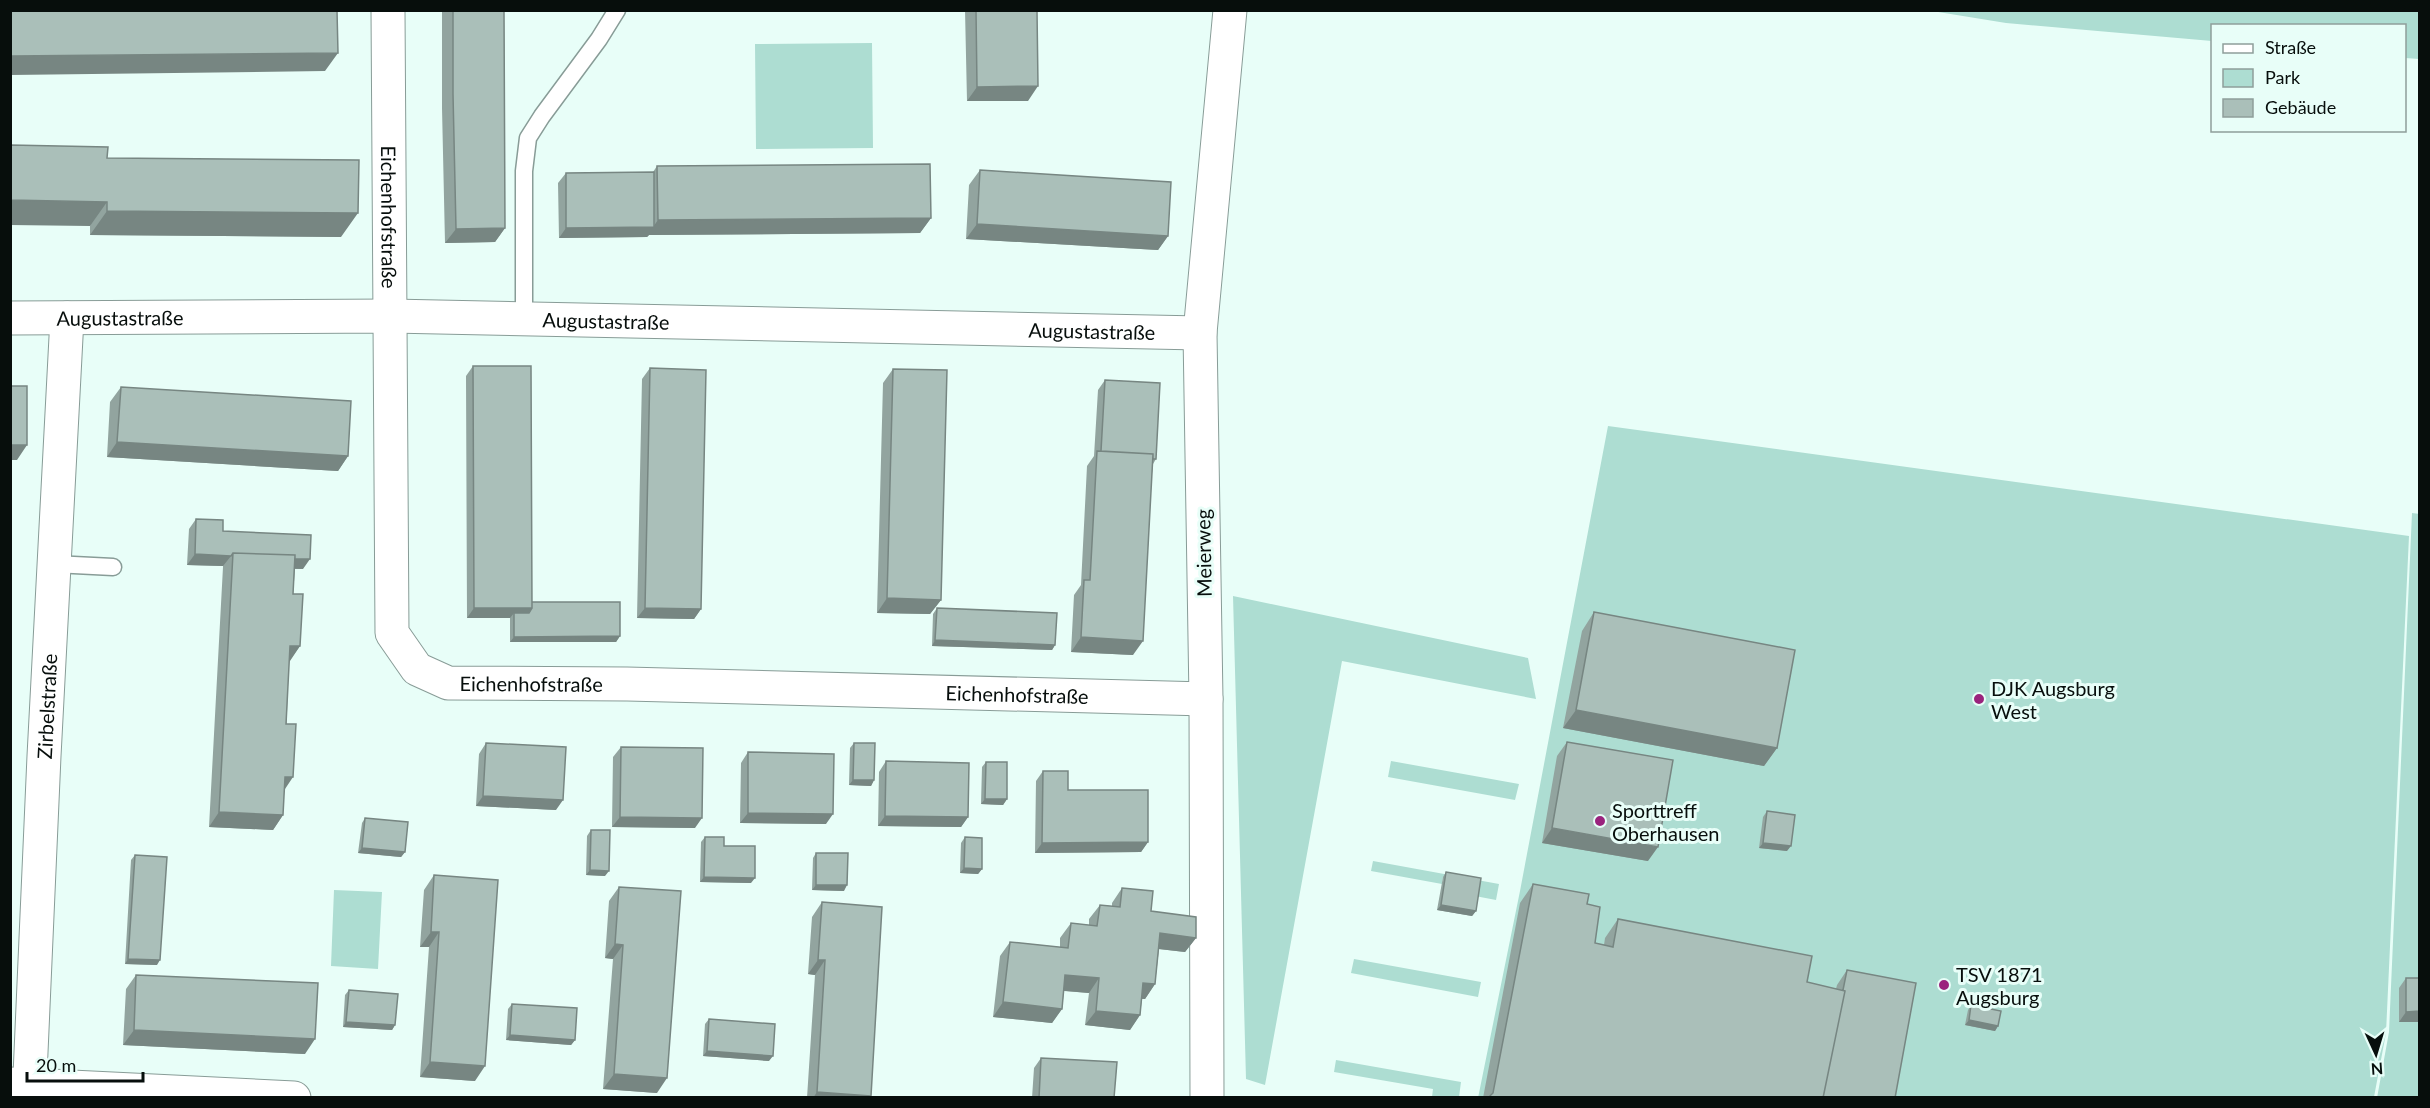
<svg xmlns="http://www.w3.org/2000/svg" width="2430" height="1108" font-family="Lato,sans-serif">
<style>
.green{fill:#adddd2}
.lines{fill:none;stroke-linecap:round;stroke-linejoin:round}
.service-casing{stroke:#889c97;stroke-width:19}
.minor-casing{stroke:#889c97;stroke-width:35}
.service{stroke:#fff;stroke-width:16}
.minor{stroke:#fff;stroke-width:33}
.wall{fill:#92a49f}
.shaded-wall{fill:#778682}
.building{fill:#aabfb9;stroke:#778682;stroke-width:1.5}
.poi-dot{fill:#9a237d;stroke:#e8fef8;stroke-width:2}
.labels{text-anchor:middle;dominant-baseline:central;stroke-width:6;stroke-linejoin:round;paint-order:stroke}
.street-label{font-size:20px;fill:#070e0c;stroke:#e8fef8}
.poi-label{font-size:20px;fill:#070e0c;stroke:#e8fef8;text-anchor:start}
</style>
<rect width="100%" height="100%" fill="#e8fef8"/>
<!-- green -->
<path class="green" d="M1932 11H2419V59L2405 58 2404 26H2212V41L2006 23Z
M872 43 873 148 756 149 755 44Z
M1608 426 2409 536 2386 1033 2374 1097 1478 1098 1520 891Z
M2412 513 2420 514 2419 1097 2377 1098 2389 1032Z
M1233 596 1528 658 1536 699 1342 661 1265 1085 1246 1079Z
M1391 761 1519 784 1515 800 1388 777Z
M1373 861 1499 884 1496 900 1475 896 1443 877 1442 884 1371 871Z
M334 890 382 892 378 969 331 966Z
M1354 959 1481 982 1478 997 1351 973Z
M1336 1060 1461 1082 1459 1097H1432L1433 1089 1334 1072Z"/>
<g class="lines">
<!-- service casing -->
<g class="service-casing">
<path id="service" d="M524 318V171L528 138 542 116 599 39 617 10
M54 564 113 567"/>
</g>
<!-- minor casing -->
<g class="minor-casing">
<g id="minor">
<path id="s1" d="M388 10 392 633 417 669 448 683 627 684 1206 699"/>
<path id="s2" d="M10 318 391 316 1200 333"/>
<path d="M10 1084 294 1098"/>
<path id="s3" d="M29 1098 44 756 67 318"/>
<path d="M1207 1098 1206 699 1200 333 1230 10"/>
</g>
</g>
<!-- service -->
<use href="#service" class="service"/>
<!-- minor -->
<use href="#minor" class="minor"/>
</g>
<!-- wall -->
<path class="wall" d="M442 10H504L505 228 495 242 445 243 442 108Z
M965 10H1037L1028 101H967Z
M107 158 341 237 90 235V226Z
M657 166 931 218 920 233 649 235 647 237 559 238 558 183 566 173 653 172Z
M980 170 1168 236 1158 250 966 239 969 185Z
M473 366 532 602 620 636 616 642H510V618H467L466 376Z
M650 368 701 609 694 619 637 618 642 379Z
M893 369 941 600 930 614 877 613 883 383Z
M1105 380 1156 459 1153 464 1133 655 1071 652 1074 595 1081 585 1087 466 1094 456 1098 390Z
M121 387 348 456 338 471 107 457 110 402Z
M196 519 303 569H295L293 594 300 646 289 661 283 815 273 830 209 827 223 567V566L187 565 189 529Z
M937 608 1055 645 1052 650 932 646 933 614Z
M1594 612 1777 748 1764 766 1563 728 1582 631Z
M1567 742 1648 861 1542 843 1557 756Z
M486 743 556 810 476 806 479 754Z
M854 743 874 780 871 786 849 785 850 748Z
M621 747 695 828 612 827 613 757Z
M748 752 826 824 740 823 741 763Z
M886 761 968 817 961 827 878 826 879 772Z
M986 762 1007 799 1003 805 981 804 982 767Z
M1043 771 1068 790 1148 842 1141 852 1035 853 1036 781Z
M1767 811 1787 851 1759 848 1763 817Z
M365 818 405 852 401 857 358 853 362 823Z
M591 830 605 876 586 875 587 836Z
M705 837 724 846 751 883 700 882 701 842Z
M965 837 982 869 978 874 960 873 961 843Z
M816 853 844 891 812 890 813 858Z
M135 855 157 965 125 964 131 860Z
M1446 872 1476 911 1472 916 1437 910 1443 877Z
M434 875 475 1081 420 1077 429 947H420L424 890Z
M1533 884 1587 904 1595 943 1604 945 1605 938 1618 919 1807 982 1836 989 1837 985 1847 970 1895 1098H1483L1520 903Z
M619 887 657 1093 603 1089 613 959 605 958 609 901Z
M1122 888 1151 911 1196 938 1185 952 1159 949 1155 984 1145 999H1142L1140 1015 1130 1030 1085 1025 1089 993 1064 991 1062 1009 1052 1023 993 1017 1000 956 1010 942 1060 947V938L1071 923 1089 925V919L1100 905 1112 906V903Z
M822 902 871 1096 869 1098H807L815 975 808 974 812 917Z
M136 975 305 1054 123 1045 126 989Z
M2406 978H2420V1022H2399V988Z
M349 990 395 1025 392 1030 343 1027 345 995Z
M512 1004 575 1040 571 1045 506 1040 508 1009Z
M1971 1005 1998 1026 1995 1031 1965 1025 1968 1010Z
M709 1019 769 1061 703 1056 705 1024Z
M1041 1058 1114 1098H1032L1034 1068Z"/>
<!-- shaded-wall -->
<path class="shaded-wall" d="M338 53 325 71 10 75V56Z
M1038 86 1028 101H967L977 87Z
M10 200 107 202 90 226 10 225Z
M107 211 358 213 341 237 90 235Z
M931 218 920 233 649 235 647 237 559 238 566 228 653 227 658 220Z
M977 224 1168 236 1158 250 966 239Z
M505 228 495 242 445 243 456 229Z
M117 442 348 456 338 471 107 457Z
M10 445H27L17 460H10Z
M195 554 231 556 223 566 187 565Z
M233 556 310 559 303 569 232 566Z
M887 598 941 600 930 614 877 613Z
M474 608H532L525 618 514 613 510 618H467Z
M645 608 701 609 694 619 637 618Z
M620 636 616 642H510L514 637Z
M1081 637 1143 641 1133 655 1071 652Z
M935 640 1055 645 1052 650 932 646Z
M290 646H300L290 661H280Z
M1576 710 1777 748 1764 766 1563 728Z
M285 777H293L283 792Z
M853 780H874L871 786 849 785Z
M483 796 563 800 556 810 476 806Z
M985 799H1007L1003 805 981 804Z
M219 812 283 815 273 830 209 827Z
M748 813 833 814 826 824 740 823Z
M885 816 968 817 961 827 878 826Z
M620 817 702 818 695 828 612 827Z
M1552 828 1658 847 1648 861 1542 843Z
M1148 842 1141 852 1035 853 1042 843Z
M1763 843 1791 846 1787 851 1759 848Z
M362 848 405 852 401 857 358 853Z
M964 868 982 869 978 874 960 873Z
M590 870 609 871 605 876 586 875Z
M704 877 755 878 751 883 700 882Z
M816 885H847L844 891 812 890Z
M1441 905 1476 911 1472 916 1437 910Z
M431 932H439L429 947H420Z
M1160 933 1196 938 1185 952 1150 948Z
M615 944 623 945 613 959 605 958Z
M128 959 160 960 157 965 125 964Z
M818 960H825L815 975 808 974Z
M1065 975 1099 978 1089 993 1055 990Z
M1143 983 1155 984 1145 999 1133 998Z
M1003 1002 1062 1009 1052 1023 993 1017Z
M1096 1011 1140 1015 1130 1030 1085 1025Z
M2420 1011V1022H2399L2406 1012Z
M1969 1020 1998 1026 1995 1031 1965 1025Z
M346 1022 395 1025 392 1030 343 1027Z
M134 1030 315 1039 305 1054 123 1045Z
M510 1035 575 1040 571 1045 506 1040Z
M707 1051 773 1056 769 1061 703 1056Z
M430 1062 485 1066 475 1081 420 1077Z
M614 1074 667 1078 657 1093 603 1089Z
M817 1092 871 1096 869 1098H813Z"/>
<!-- building -->
<path class="building" d="M10 10H337L338 53 10 56Z
M453 10H504L505 228 456 229 453 94Z
M976 10H1037L1038 86 977 87Z
M10 145 108 147 107 158 359 160 358 213 107 211V202L10 200Z
M930 164 931 218 658 220 657 166Z
M980 170 1171 182 1168 236 977 224Z
M654 172V227L566 228V173Z
M473 366H531L532 608H474Z
M650 368 706 370 701 609 645 608Z
M893 369 947 370 941 600 887 598Z
M1105 380 1160 383 1156 459H1153V454L1101 451Z
M10 386H27V445H10Z
M121 387 351 401 348 456 117 442Z
M1097 451 1153 454 1143 641 1081 637 1084 580H1090Z
M196 519 223 520V531L311 535 310 559H295V555L233 553 231 556 195 554Z
M233 553 295 555 293 594H303L300 646H290L286 724H296L293 777H285L283 815 219 812Z
M532 602H620V636L514 637V613H529L532 608Z
M937 608 1057 613 1055 645 935 640Z
M1594 612 1795 650 1777 748 1576 710Z
M1567 742 1673 760 1658 847 1552 828Z
M486 743 566 747 563 800 483 796Z
M854 743H875L874 780H853Z
M621 747 703 748 702 818 620 817Z
M748 752 834 754 833 814 748 813Z
M886 761 969 763 968 817 885 816Z
M986 762H1007V799H985Z
M1043 771H1068V790H1148V842L1042 843Z
M1767 811 1795 815 1791 846 1763 843Z
M365 818 408 822 405 852 362 848Z
M591 830H610L609 871 590 870Z
M705 837H724V846H755V878L704 877Z
M965 837 982 838V869L964 868Z
M816 853H848L847 885H816Z
M135 855 167 857 160 960 128 959Z
M1446 872 1481 878 1476 911 1441 905Z
M434 875 498 880 485 1066 430 1062 439 932H431Z
M1533 884 1589 894 1587 904 1600 907 1595 943 1613 947 1618 919 1812 956 1807 982 1845 991 1823 1098H1488L1493 1093Z
M619 887 681 891 667 1078 614 1074 623 945 615 944Z
M1122 888 1153 891 1151 911 1196 917V938L1160 933 1155 984 1143 983 1140 1015 1096 1011 1099 978 1065 975 1062 1009 1003 1002 1010 942 1068 948 1071 923 1097 926 1100 905 1120 907Z
M822 902 882 907 871 1096 817 1092 825 960H818Z
M1847 970 1916 983 1895 1098H1823L1845 991 1843 990Z
M136 975 318 983 315 1039 134 1030Z
M2406 978H2420V1011L2406 1012Z
M349 990 398 994 395 1025 346 1022Z
M512 1004 577 1008 575 1040 510 1035Z
M1971 1005 2001 1011 1998 1026 1969 1020Z
M709 1019 775 1024 773 1056 707 1051Z
M1041 1058 1117 1062 1114 1098H1039Z"/>
<!-- markers -->
<g class="poi-dot">
<circle cx="1979" cy="699" r="6"/>
<circle cx="1600" cy="821" r="6"/>
<circle cx="1944" cy="985" r="6"/>
</g>
<g class="labels">
<!-- street labels -->
<g class="street-label">
<text stroke="none"><textPath href="#s1" startOffset="207">Eichenhofstraße</textPath></text>
<text stroke="none"><textPath href="#s2" startOffset="110">Augustastraße</textPath></text>
<text stroke="none"><textPath href="#s2" startOffset="596">Augustastraße</textPath></text>
<text stroke="none"><textPath href="#s2" startOffset="1082">Augustastraße</textPath></text>
<text transform="translate(1203 553) rotate(-91)">Meierweg</text>
<text stroke="none"><textPath href="#s1" startOffset="784">Eichenhofstraße</textPath></text>
<text stroke="none"><textPath href="#s1" startOffset="1270">Eichenhofstraße</textPath></text>
<text stroke="none"><textPath href="#s3" startOffset="392">Zirbelstraße</textPath></text>
</g>
<!-- poi labels -->
<g class="poi-label">
<text x="1991" y="688">DJK Augsburg<tspan x="1991" dy="23">West</tspan></text>
<text x="1612" y="810">Sporttreff<tspan x="1612" dy="23">Oberhausen</tspan></text>
<text x="1956" y="974">TSV 1871<tspan x="1956" dy="23">Augsburg</tspan></text>
</g>
</g>
<!-- border -->
<rect width="2430" height="1108" fill="none" stroke="#070e0c" stroke-width="24"/>
<!-- legend -->
<rect x="2211" y="24" width="195" height="108" fill="#e8fef8" stroke="#8e9e9a" stroke-width="1.5"/>
<rect x="2223" y="44" width="30" height="9" fill="#ffffff" stroke="#8e9e9a" stroke-width="1.5"/>
<text x="2265" y="54" font-size="18" fill="#070e0c">Straße</text>
<rect x="2223" y="69" width="30" height="18" fill="#adddd2" stroke="#8e9e9a" stroke-width="1.5"/>
<text x="2265" y="84" font-size="18" fill="#070e0c">Park</text>
<rect x="2223" y="99" width="30" height="18" fill="#aabfb9" stroke="#8e9e9a" stroke-width="1.5"/>
<text x="2265" y="114" font-size="18" fill="#070e0c">Gebäude</text>
<!-- north arrow -->
<g transform="translate(2376 1054) rotate(176)" stroke="#e8fef8" stroke-width="4.5" paint-order="stroke">
<path d="M0-4.5L10 22L0 15L-10 22Z" fill="#070e0c"/>
<text y="-9" font-size="16" font-weight="bold" text-anchor="middle" fill="#070e0c">N</text>
</g>
<!-- scale -->
<path d="M27 1072v9h116v-9" fill="none" stroke="#070e0c" stroke-width="3"/>
<text x="36" y="1072" font-size="18" fill="#070e0c" stroke="#e8fef8" stroke-width="4.5" paint-order="stroke">20 m</text>
</svg>
